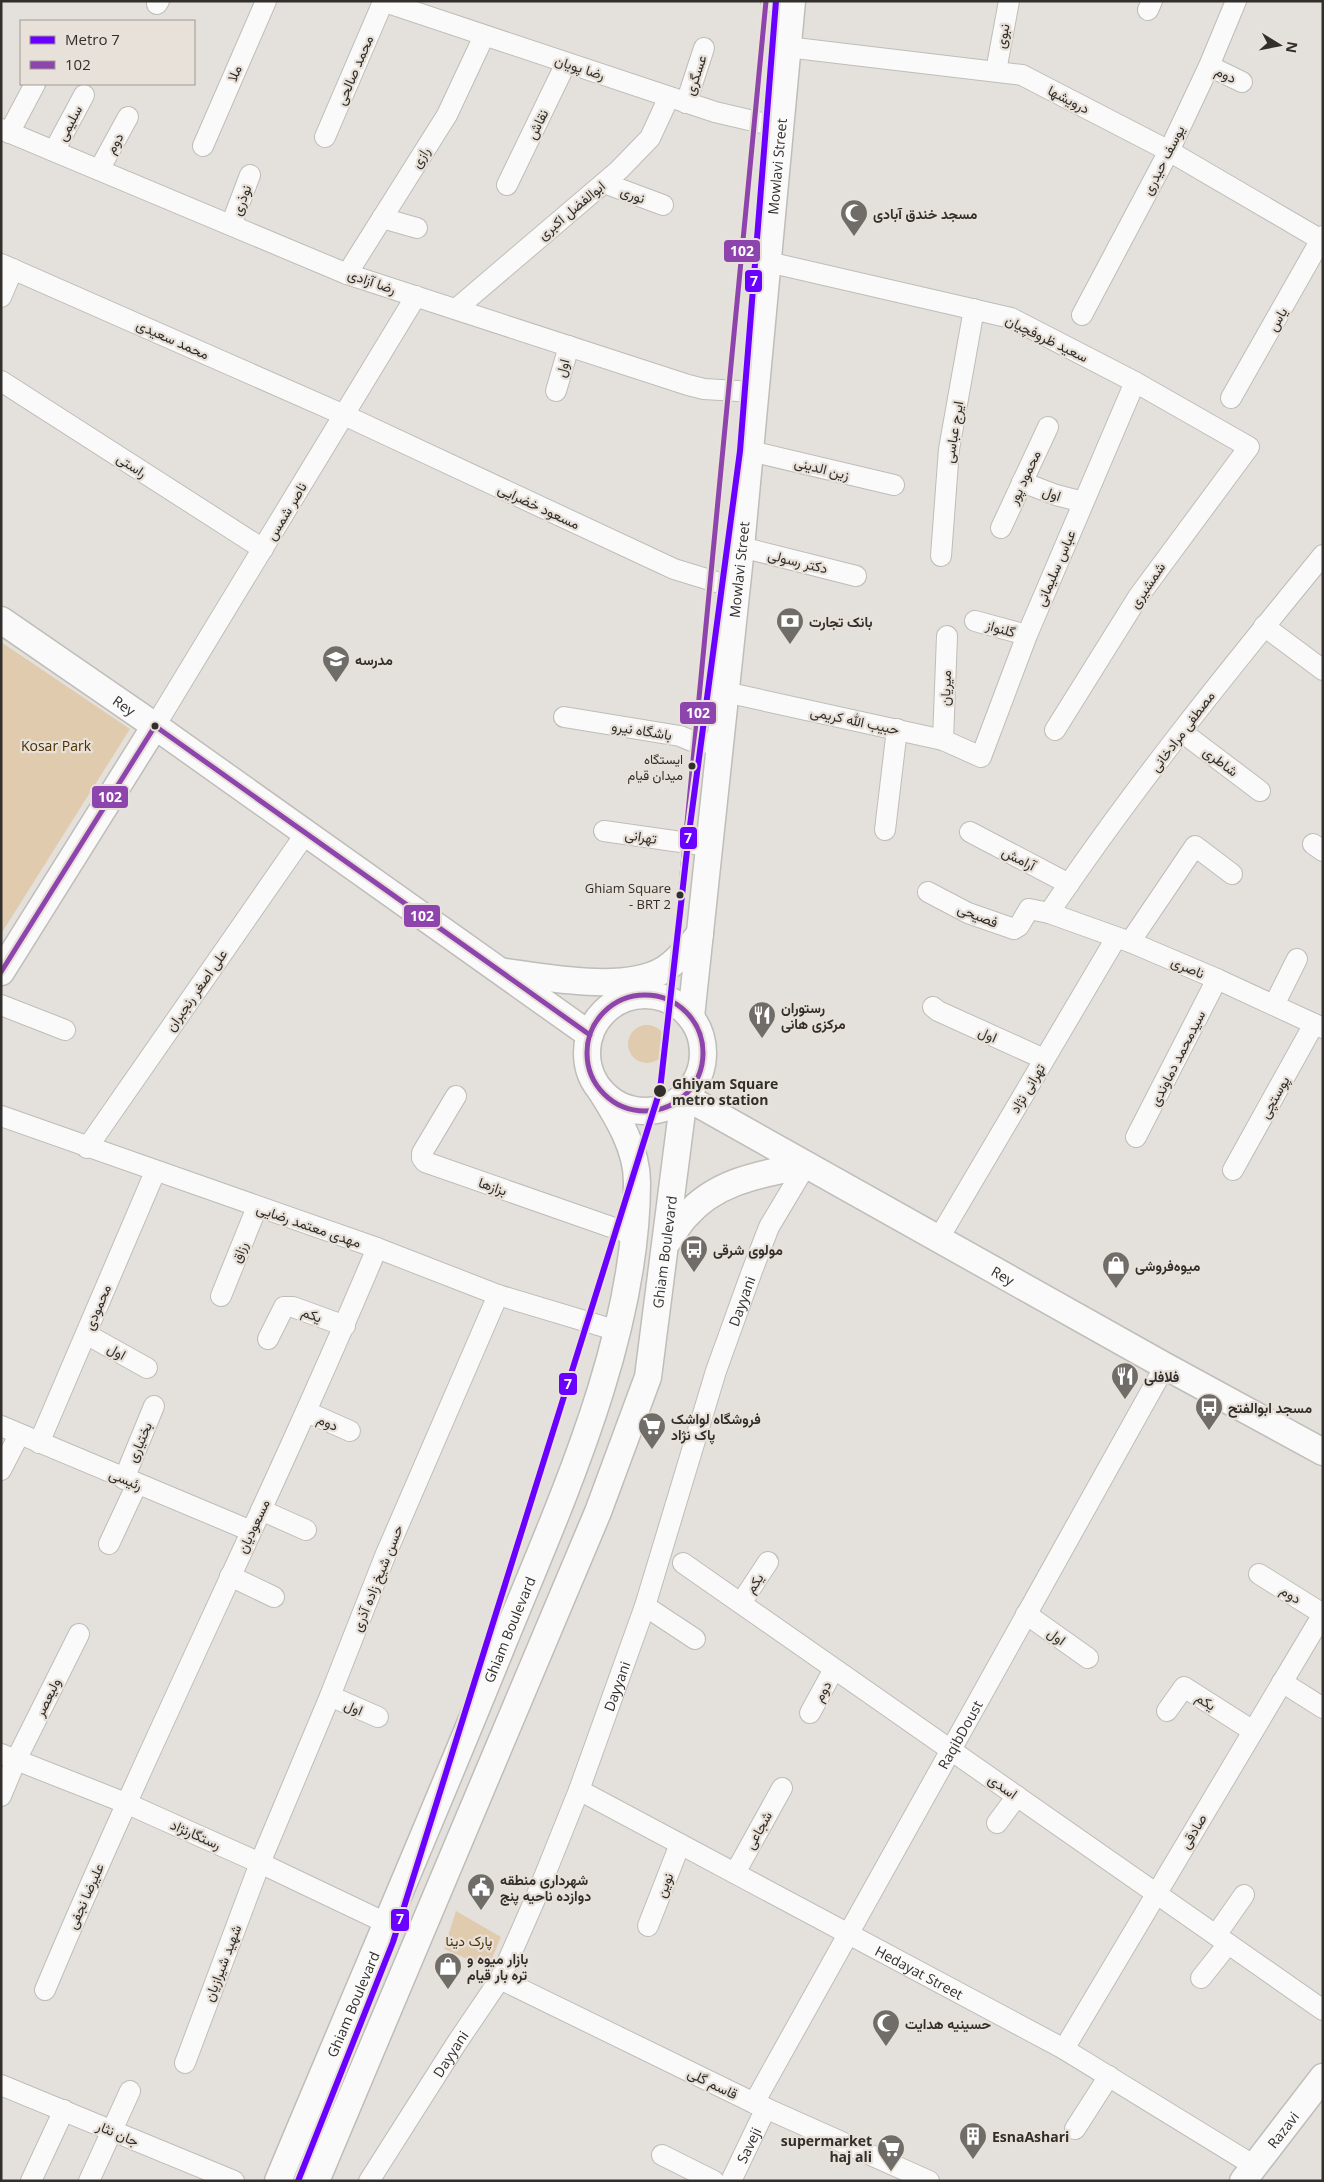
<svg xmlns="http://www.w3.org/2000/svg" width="1324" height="2182" font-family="'Open Sans',Vazirmatn,sans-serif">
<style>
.green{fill:#e0cbaf}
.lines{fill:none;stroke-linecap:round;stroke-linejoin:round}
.minor-casing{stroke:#bfbdb9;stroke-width:22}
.major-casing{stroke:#bfbdb9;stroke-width:29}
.minor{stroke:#fbfafa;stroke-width:20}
.major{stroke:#fbfafa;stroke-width:26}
.bus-1-casing{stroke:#e8e1d9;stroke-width:9}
.bus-1{stroke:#8e44ad;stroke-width:5}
.metro-1-casing{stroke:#e8e1d9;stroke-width:10}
.metro-1{stroke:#6a00ff;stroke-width:6}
.bus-dot{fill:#312e2b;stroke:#e8e1d9;stroke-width:2}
.labels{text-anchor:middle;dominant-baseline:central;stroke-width:4.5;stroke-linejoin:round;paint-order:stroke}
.bus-label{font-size:13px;fill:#312e2b;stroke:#e8e1d9;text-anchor:end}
.street-label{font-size:14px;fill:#312e2b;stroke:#e8e1d9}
.poi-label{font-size:14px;font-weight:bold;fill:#312e2b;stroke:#e8e1d9;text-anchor:start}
.park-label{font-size:14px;fill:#4b2f01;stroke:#e8e1d9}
.stop-label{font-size:14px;font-weight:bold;fill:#312e2b;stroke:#e8e1d9;text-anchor:start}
.line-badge{stroke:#e8e1d9;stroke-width:2}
.badge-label{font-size:14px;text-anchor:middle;font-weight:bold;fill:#fff}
</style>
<rect width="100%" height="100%" fill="#e4e1dc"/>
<!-- green -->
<path class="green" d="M1 642 130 729 1 934Z
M628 1044a19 19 0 1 1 38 0a19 19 0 1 1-38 0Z
M456 1911 501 1937 488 1968 444 1949Z"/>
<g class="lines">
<!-- minor casing -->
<g class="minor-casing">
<g id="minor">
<path d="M382 1 715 112 779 127"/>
<path d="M771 1 791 9"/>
<path d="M157 4 159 1"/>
<path d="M1148 10 1152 1"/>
<path d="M787 47 1022 75 1169 151 1323 241"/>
<path d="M1209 66 1242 82"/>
<path d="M996 71 1009 1"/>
<path d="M686 103 704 48"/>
<path d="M1 129 347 274 688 385 704 389 755 392"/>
<path d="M9 133 35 84"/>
<path d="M325 137 383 2"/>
<path d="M203 146 266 1"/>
<path d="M54 151 84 95"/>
<path d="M99 170 128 117"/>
<path d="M604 183 663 205"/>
<path d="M507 185 566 63"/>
<path d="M382 218 417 228"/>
<path d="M231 225 250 175"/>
<path d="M768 262 1011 318 1135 382 1249 447 1138 597 1055 730"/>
<path d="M1 264 344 415 674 569 736 588"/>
<path d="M347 274 447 115 484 36"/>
<path d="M1 297 13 269"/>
<path d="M456 309 619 170 650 138 669 97"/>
<path d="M1082 315 1169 151 1209 66 1236 1"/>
<path d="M1 381 263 549"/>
<path d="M556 391 569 346"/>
<path d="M1231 398 1323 236"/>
<path d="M750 451 894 485"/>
<path d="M1022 482 1056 495 1083 502"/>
<path d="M1001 528 1048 427"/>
<path d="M741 547 856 576"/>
<path d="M941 556 949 449 974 309"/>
<path d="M975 621 1027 635"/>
<path d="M1264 626 1323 670"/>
<path d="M725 692 943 740 981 757 1027 635 1135 382"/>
<path d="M564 717 680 736 692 741 720 744"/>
<path d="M155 726 416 296"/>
<path d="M1182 732 1260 791"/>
<path d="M943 740 947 636"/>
<path d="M885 830 897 729"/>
<path d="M604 831 709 846"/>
<path d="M970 832 1069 884"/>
<path d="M1313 844 1323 851"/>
<path d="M928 892 968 913 1014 929 1019 926 1029 909 1049 913 1130 942 1217 979 1323 1028"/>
<path d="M1049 913C1133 788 1228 671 1323 555"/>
<path d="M1130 942 1195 846 1232 874"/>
<path d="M1 1005 65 1030"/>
<path d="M1274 1005 1297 959"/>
<path d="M933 1007 938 1011 1044 1059"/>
<path d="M456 1096 422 1153V1158L425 1162 634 1235"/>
<path d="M1 1116 377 1248 498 1295 618 1331"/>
<path d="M1136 1137 1217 979"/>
<path d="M87 1148 306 833"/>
<path d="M1233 1170 1314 1024"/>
<path d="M939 1238 1116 938"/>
<path d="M221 1296 257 1207"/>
<path d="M86 1334 147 1368"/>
<path d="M268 1339 284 1307H293L345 1326"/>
<path d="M307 1412 350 1431"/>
<path d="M1 1426 251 1531"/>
<path d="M39 1443 155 1172"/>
<path d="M1 1470 19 1435"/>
<path d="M124 1479 154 1406"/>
<path d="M261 1510 306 1530"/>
<path d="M109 1544 137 1484"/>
<path d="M683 1563 1323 2010"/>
<path d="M1259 1574 1323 1614"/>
<path d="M230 1576 274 1597"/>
<path d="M741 1603 768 1562"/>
<path d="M645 1606 695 1639"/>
<path d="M1026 1614 1088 1658"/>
<path d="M1282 1682 1323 1708"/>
<path d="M330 1696 378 1717"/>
<path d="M1167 1711 1184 1687 1253 1731"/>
<path d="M810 1713 834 1669"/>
<path d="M1 1754 128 1804 260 1863 386 1923"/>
<path id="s1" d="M579 1790 1064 2049 1253 2165"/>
<path d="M1 1796 16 1760 79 1634"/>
<path d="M997 1823 1017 1796"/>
<path d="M735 1873 782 1788"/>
<path d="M648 1926 680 1844"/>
<path d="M1216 1935 1244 1895"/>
<path d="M1201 1978 1228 1944"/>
<path d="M500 1979 754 2103 929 2181"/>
<path d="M45 1990C150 1740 272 1498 377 1248"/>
<path d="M1064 2049 1323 1614"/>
<path d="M185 2063 260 1863 330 1696 385 1556 498 1295"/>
<path d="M1 2085 234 2181"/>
<path id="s2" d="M754 2103 1165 1366"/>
<path d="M1075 2129 1109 2076"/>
<path d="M662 2155 714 2181"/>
<path d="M31 2181 64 2110"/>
<path d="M89 2181 130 2091"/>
<path id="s3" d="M369 2181 456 2044 500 1979 536 1897 579 1790 645 1606 716 1371 752 1271 769 1227 806 1165"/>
<path id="s4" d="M731 2181 766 2108"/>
</g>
</g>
<!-- major casing -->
<g class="major-casing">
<g id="major">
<path id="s5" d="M1 620 155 726 590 1035"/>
<path d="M1 972 155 726"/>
<path d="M506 972C548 978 627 993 665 969 679 960 689 946 700 934"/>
<circle cx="645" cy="1053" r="58"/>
<path id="s6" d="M691 1017 741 547 792 1"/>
<path id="s7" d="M684 1096 1165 1366 1323 1452"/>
<path d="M668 1241C674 1233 679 1223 686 1216 717 1180 763 1174 806 1165"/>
<path id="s8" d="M278 2181C353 2001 431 1822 504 1641 562 1499 637 1337 637 1182 637 1149 618 1118 601 1091"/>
<path id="s9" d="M316 2181 598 1512 648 1377 684 1096"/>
<path id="s10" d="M1243 2181 1323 2077"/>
</g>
</g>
<!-- minor -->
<use href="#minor" class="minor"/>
<!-- major -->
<use href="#major" class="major"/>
<!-- bus-1 casing -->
<g class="bus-1-casing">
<path id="bus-1" d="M1 972 155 726 590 1035
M587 1053a58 58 0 1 1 116 0a58 58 0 1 1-116 0Z
M670 1000 766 1"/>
</g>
<!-- bus-1 -->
<use href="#bus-1" class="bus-1"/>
<!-- metro-1 casing -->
<g class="metro-1-casing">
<path id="metro-1" d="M298 2181 393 1942 660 1090 689 833 740 451 776 1"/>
</g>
<!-- metro-1 -->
<use href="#metro-1" class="metro-1"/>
</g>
<!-- icons -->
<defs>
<g id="mosque-pin" transform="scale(1.4375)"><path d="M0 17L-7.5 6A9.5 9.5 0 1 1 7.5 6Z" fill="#706d69" stroke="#e8e1d9"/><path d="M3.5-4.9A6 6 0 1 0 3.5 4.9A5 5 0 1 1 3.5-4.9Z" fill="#fff"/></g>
<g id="bank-pin" transform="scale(1.4375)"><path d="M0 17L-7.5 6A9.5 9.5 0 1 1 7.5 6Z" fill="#706d69" stroke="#e8e1d9"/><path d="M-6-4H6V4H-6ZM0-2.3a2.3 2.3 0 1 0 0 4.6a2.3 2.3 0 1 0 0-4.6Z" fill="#fff"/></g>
<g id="school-pin" transform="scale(1.4375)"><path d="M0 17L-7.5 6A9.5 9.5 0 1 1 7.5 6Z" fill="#706d69" stroke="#e8e1d9"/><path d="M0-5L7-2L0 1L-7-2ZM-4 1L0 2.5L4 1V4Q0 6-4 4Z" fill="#fff"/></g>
<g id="restaurant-pin" transform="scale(1.4375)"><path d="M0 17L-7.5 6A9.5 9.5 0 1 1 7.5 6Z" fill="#706d69" stroke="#e8e1d9"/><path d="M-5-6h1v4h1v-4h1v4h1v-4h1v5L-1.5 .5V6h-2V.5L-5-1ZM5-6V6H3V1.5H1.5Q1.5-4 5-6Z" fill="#fff"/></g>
<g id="bus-pin" transform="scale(1.4375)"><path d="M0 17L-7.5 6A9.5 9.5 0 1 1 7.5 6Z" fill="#706d69" stroke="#e8e1d9"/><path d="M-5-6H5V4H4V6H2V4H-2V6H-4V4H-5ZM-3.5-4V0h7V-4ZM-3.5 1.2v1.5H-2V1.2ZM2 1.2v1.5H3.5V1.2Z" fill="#fff"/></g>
<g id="shop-pin" transform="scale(1.4375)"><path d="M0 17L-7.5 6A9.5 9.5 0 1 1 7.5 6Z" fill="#706d69" stroke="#e8e1d9"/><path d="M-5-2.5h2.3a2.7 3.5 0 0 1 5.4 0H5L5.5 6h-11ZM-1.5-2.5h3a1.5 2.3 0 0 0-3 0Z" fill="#fff"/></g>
<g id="supermarket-pin" transform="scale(1.4375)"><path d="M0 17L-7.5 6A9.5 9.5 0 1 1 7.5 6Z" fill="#706d69" stroke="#e8e1d9"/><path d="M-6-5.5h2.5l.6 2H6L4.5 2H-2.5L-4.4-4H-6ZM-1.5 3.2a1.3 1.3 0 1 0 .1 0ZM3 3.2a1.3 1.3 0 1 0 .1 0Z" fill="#fff"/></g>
<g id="civic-pin" transform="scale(1.4375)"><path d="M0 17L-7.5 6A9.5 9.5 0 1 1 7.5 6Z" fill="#706d69" stroke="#e8e1d9"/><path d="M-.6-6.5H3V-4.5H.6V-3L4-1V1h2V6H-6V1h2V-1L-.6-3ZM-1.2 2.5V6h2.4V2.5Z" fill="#fff"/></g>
<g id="building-pin" transform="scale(1.4375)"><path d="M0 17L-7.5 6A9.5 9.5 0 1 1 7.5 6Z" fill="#706d69" stroke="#e8e1d9"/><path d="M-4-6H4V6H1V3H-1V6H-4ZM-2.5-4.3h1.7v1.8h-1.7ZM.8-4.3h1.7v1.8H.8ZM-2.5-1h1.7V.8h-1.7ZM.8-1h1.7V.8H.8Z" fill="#fff"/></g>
</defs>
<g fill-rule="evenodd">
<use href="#mosque-pin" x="854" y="213"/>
<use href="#bank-pin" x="790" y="621"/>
<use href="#school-pin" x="336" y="659"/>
<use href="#restaurant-pin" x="762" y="1015"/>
<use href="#bus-pin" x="694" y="1249"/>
<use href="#shop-pin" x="1116" y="1265"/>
<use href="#restaurant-pin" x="1125" y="1376"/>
<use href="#bus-pin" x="1209" y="1407"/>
<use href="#supermarket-pin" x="652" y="1426"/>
<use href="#civic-pin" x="481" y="1887"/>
<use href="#shop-pin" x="448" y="1966"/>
<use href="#mosque-pin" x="886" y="2023"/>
<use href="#building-pin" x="973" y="2136"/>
<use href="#supermarket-pin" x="891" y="2148"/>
</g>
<!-- markers -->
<g class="bus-dot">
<circle cx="155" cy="726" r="4.5"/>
<circle cx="692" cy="766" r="4.5"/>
<circle cx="680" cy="895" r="4.5"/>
<circle cx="660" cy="1091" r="7"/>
</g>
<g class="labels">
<!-- bus labels -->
<g class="bus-label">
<text x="683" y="759">ایستگاه<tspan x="683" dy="16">میدان قیام</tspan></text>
<text x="671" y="888">Ghiam Square<tspan x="671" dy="16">- BRT 2</tspan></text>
</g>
<!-- street labels -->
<g class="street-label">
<text transform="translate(1002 36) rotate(-79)">نبوی</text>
<text transform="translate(580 67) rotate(18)">رضا پویان</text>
<text transform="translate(354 70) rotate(-67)">محمد صالحی</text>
<text transform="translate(234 73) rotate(-67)">ملا</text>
<text transform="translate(1226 74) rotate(25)">دوم</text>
<text transform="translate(695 75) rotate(-71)">عسگری</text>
<text transform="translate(1069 99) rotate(27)">درویشها</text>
<text transform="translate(69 123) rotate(-62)">سلیمی</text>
<text transform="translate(537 124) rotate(-64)">نقاش</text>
<text transform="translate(114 143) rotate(-61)">دوم</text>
<text transform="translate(420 157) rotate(-58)">رازی</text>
<text transform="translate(1163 160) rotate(-63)">یوسف حیدری</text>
<text stroke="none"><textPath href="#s6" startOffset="855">Mowlavi Street</textPath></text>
<text transform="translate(633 194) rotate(21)">نوری</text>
<text transform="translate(241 200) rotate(-69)">نوذری</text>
<text transform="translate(571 210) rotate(-40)">ابوالفضل اکبری</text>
<text transform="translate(372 281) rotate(19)">رضا آزادی</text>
<text transform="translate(1277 319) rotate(-61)">یاس</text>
<text transform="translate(1047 338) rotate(26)">سعید ظروفچیان</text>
<text transform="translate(173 339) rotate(24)">محمد سعیدی</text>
<text transform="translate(562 368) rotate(-75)">اول</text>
<text transform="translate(953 432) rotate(-81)">ایرج عباسی</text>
<text transform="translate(132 465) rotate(33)">راستی</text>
<text transform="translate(822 468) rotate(14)">زین الدینی</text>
<text transform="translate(1024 477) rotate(-65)">محمود پور</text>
<text transform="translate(1052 493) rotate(19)">اول</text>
<text transform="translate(539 506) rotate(25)">مسعود خضرایی</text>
<text transform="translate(286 511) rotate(-59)">ناصر شمس</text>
<text transform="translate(798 561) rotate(14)">دکتر رسولی</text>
<text transform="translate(1055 568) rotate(-67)">عباس سلیمانی</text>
<text stroke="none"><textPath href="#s6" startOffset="450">Mowlavi Street</textPath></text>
<text transform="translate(1147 585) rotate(-56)">شمشیری</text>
<text transform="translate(1001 628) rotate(16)">گلنواز</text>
<text transform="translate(945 688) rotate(-88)">میریان</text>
<text stroke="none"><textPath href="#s5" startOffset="150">Rey</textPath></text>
<text transform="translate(855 720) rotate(12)">حبیب الله کریمی</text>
<text transform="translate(642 730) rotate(9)">باشگاه نیرو</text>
<text transform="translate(1182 731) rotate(-53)">مصطفی مرادخانی</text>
<text transform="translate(1221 761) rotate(37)">شاطری</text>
<text transform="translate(641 836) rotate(9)">تهرانی</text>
<text transform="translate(1019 858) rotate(27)">آرامش</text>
<text transform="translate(978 915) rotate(22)">فصیحی</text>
<text transform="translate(1188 967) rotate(23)">ناصری</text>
<text transform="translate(196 990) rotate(-55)">علی اصغر رنجبران</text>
<text transform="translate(988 1034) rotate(24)">اول</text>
<text transform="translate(1177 1058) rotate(-63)">سیدمحمد دماوندی</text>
<text transform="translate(1027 1088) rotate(-59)">تهرانی نژاد</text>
<text transform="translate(1274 1097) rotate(-61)">پوستچی</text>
<text transform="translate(493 1186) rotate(19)">بزازها</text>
<text transform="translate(309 1225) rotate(19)">مهدی معتمد رضایی</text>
<text transform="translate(239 1252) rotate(-68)">رزاق</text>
<text stroke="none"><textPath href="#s9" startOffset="996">Ghiam Boulevard</textPath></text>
<text stroke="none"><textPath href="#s7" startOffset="366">Rey</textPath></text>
<text stroke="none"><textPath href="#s3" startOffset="961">Dayyani</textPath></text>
<text transform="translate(97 1307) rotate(-67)">محمودی</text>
<text transform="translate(312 1314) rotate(20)">یکم</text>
<text transform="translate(117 1351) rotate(29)">اول</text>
<text transform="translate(328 1422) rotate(24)">دوم</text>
<text transform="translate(139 1442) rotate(-67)">بختیاری</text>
<text transform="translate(126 1479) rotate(22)">رئیسی</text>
<text transform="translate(253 1526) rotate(-65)">مسعودیان</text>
<text transform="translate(377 1578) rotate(-68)">حسن شیخ زاده آذری</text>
<text transform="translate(754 1583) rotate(-57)">یکم</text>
<text transform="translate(1291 1594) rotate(32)">دوم</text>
<text stroke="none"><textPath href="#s8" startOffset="598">Ghiam Boulevard</textPath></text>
<text transform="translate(1057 1636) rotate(36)">اول</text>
<text stroke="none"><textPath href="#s3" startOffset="556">Dayyani</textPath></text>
<text transform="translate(822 1691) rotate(-61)">دوم</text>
<text transform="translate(47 1697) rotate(-64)">ولیعصر</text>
<text transform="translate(1206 1701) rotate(32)">یکم</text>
<text transform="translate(354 1707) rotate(23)">اول</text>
<text stroke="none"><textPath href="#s2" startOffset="422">RaqibDoust</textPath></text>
<text transform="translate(1003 1786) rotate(35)">اسدی</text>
<text transform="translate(758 1830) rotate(-61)">شجاعی</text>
<text transform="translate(1193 1831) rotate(-59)">صادقی</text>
<text transform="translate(196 1834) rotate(24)">رستگارنژاد</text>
<text transform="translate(664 1885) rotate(-69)">نوین</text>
<text transform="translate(85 1896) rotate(-66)">علیرضا نجفی</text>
<text transform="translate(222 1963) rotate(-69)">شهید شیرازیان</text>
<text stroke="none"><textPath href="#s1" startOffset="386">Hedayat Street</textPath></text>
<text stroke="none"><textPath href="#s8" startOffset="192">Ghiam Boulevard</textPath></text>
<text stroke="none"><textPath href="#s3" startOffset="151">Dayyani</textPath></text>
<text transform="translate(713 2083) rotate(26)">قاسم گلی</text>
<text stroke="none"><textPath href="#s10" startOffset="65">Razavi</textPath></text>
<text transform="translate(118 2133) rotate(23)">جان نثار</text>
<text stroke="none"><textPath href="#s4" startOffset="40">Saveji</textPath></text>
</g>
<!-- poi labels -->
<g class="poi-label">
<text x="873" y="213">مسجد خندق آبادی</text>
<text x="809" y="621">بانک تجارت</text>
<text x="355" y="659">مدرسه</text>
<text x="781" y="1007">رستوران<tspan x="781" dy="16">مرکزی هانی</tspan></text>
<text x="713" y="1249">مولوی شرقی</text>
<text x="1135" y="1265">میوه‌فروشی</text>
<text x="1144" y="1376">فلافلی</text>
<text x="1228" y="1407">مسجد ابوالفتح</text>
<text x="671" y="1418">فروشگاه لواشک<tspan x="671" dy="16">پاک نژاد</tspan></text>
<text x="500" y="1879">شهرداری منطقه<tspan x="500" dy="16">دوازده ناحیه پنج</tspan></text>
<text x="467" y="1958">بازار میوه و<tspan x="467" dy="16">تره بار قیام</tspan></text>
<text x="905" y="2023">حسینیه هدایت</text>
<text x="992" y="2136">EsnaAshari</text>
<text x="872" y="2140" text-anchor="end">supermarket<tspan x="872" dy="16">haj ali</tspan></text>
</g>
<!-- park labels -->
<g class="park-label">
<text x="56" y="745">Kosar Park</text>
<text x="469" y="1940">پارک دینا</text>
</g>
<!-- stop labels -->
<g class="stop-label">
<text x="672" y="1083">Ghiyam Square<tspan x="672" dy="16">metro station</tspan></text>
</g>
</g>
<g class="line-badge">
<rect x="723" y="239" width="38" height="24" rx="5" fill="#8e44ad"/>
<rect x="744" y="269" width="19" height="24" rx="5" fill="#6a00ff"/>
<rect x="679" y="701" width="38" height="24" rx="5" fill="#8e44ad"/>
<rect x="91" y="785" width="38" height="24" rx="5" fill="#8e44ad"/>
<rect x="679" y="826" width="19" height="24" rx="5" fill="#6a00ff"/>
<rect x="403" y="904" width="38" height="24" rx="5" fill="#8e44ad"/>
<rect x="558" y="1372" width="20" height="24" rx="5" fill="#6a00ff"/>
<rect x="390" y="1908" width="20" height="24" rx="5" fill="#6a00ff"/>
</g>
<g class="badge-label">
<text x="742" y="256">102</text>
<text x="754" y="286">7</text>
<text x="698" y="718">102</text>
<text x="110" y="802">102</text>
<text x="688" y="843">7</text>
<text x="422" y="921">102</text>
<text x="568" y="1389">7</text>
<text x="400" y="1924">7</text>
</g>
<!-- border -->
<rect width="1324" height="2182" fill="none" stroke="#312e2b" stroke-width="5"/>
<!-- legend -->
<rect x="20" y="20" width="175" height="65" fill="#e8e1d9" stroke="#9f9993"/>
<rect x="30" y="36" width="25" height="8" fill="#6a00ff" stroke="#9f9993"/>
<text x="65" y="45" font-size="15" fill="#312e2b">Metro 7</text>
<rect x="30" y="61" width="25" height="8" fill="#8e44ad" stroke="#9f9993"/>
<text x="65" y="70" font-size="15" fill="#312e2b">102</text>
<!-- north arrow -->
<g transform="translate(1279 45) rotate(100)" stroke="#e8e1d9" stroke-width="4" paint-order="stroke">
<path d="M0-4L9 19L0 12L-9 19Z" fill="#312e2b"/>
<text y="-8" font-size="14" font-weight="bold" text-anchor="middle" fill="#312e2b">N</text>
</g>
</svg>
